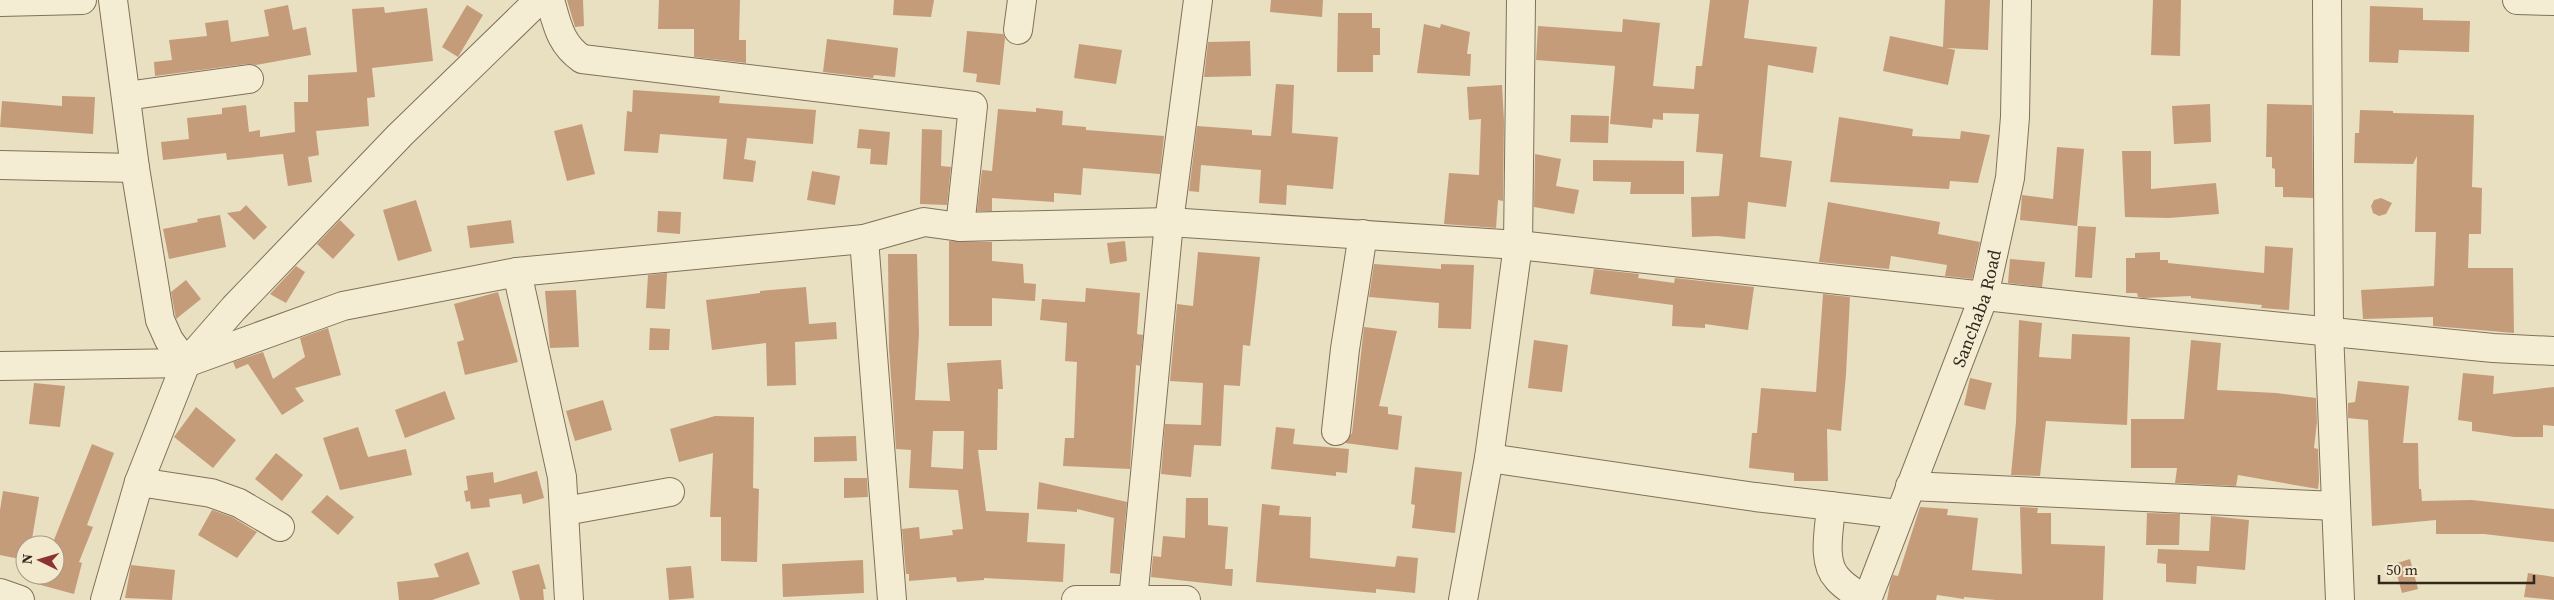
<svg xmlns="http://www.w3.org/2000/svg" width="2554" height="600" font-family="'Source Serif 4',serif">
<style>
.building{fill:#c59c79;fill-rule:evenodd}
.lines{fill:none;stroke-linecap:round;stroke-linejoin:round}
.minor-casing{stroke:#81715a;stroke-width:30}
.minor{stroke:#f5edd3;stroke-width:28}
.labels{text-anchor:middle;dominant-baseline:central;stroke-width:4;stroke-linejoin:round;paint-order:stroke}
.street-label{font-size:18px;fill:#32281d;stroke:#f2e9cf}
</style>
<rect width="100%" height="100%" fill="#e9dfc1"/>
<!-- building -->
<path class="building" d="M567 0H583L584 26 575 27Z
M659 0H740L739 40H746V63L694 57V29H658Z
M894 0H934L931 17 893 15Z
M1271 0H1323L1322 17 1270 12Z
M1710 0H1749L1744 38 1817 47 1813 73 1768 65 1760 157 1792 161 1786 207 1748 202 1745 239 1718 236 1692 237 1691 197 1719 196 1723 154 1696 152 1699 114 1663 113V120L1653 119 1652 128 1610 124 1615 66 1536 60 1538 26 1622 32 1623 19 1660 23 1653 86 1694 89 1696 66H1702Z
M1945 0H1990L1988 50 1946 48 1955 50 1948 85 1883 71 1890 36 1943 47Z
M2153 0H2181L2180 56 2151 55Z
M288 5 293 30 306 27 311 55 256 65 247 64 155 76 154 62 172 60 169 40 207 36 205 23 228 20 231 42 269 36 264 10Z
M467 5 483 15 458 57 442 47Z
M2370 6 2423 8V20L2470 21 2469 52 2399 50 2398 63 2369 62Z
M384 7 385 13 427 8 433 61 372 68 375 97 367 98 369 126 316 131 319 155 308 157 312 182 288 186 283 154 227 160 226 153 163 160 161 142 189 139 187 118 222 114V108L246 105 249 132 260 130V137L295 132 294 102H308V75L357 72 352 9Z
M1338 13H1372V28H1380V55H1373V72H1337Z
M1424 24 1440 28 1441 24 1470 32 1467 54H1471L1470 76 1417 73Z
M967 31 1003 34 1005 38 1000 85 976 82 977 74 963 72Z
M827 39 898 48 895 77 874 75 873 78 823 72Z
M1250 41 1251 76 1204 77 1208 42Z
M1079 44 1122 50 1116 84 1074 78Z
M1276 84 1294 85 1292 133 1338 137 1333 189 1287 185 1286 205 1259 203 1261 170 1201 165 1199 192 1189 191 1197 126 1252 130V135L1271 136Z
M1502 85 1504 121 1503 201 1498 200 1496 228 1444 224 1449 173 1479 175 1481 119 1469 120 1467 87Z
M633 90 720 96 719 103 816 110 813 144 747 138 744 159 756 161 753 182 723 179 727 139 660 134 658 153 624 151 627 111 632 112Z
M62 96 95 97 93 134 0 127 2 101 62 106Z
M2210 104 2211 142 2174 144 2172 106Z
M2267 104 2312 105 2313 198 2283 197V187H2275V169L2272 168V157H2266Z
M1036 108 1063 111 1062 125 1086 127V130L1164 136 1160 174 1083 168 1081 195 1054 193V202L992 198V211H977L982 170 992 171 998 109 1036 112Z
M2360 110 2393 111V113L2474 115 2472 187 2482 188 2481 234H2469L2468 268H2513L2514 333 2433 326V317L2363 319 2361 290 2434 286 2436 232H2415L2417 156 2413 164 2354 163 2355 133H2359Z
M1571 115 1609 116 1608 143 1570 142Z
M1839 117 1913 129 1912 136 1960 139 1961 131 1990 135 1978 183 1950 181 1949 189 1830 182Z
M582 124 595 174 567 181 554 131Z
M859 129 890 132 887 165 870 164 871 149 857 148Z
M922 129 942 130 941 166 951 167 947 205 920 204Z
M2057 147 2084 149 2077 226 2020 220 2022 195 2053 199Z
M2122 151H2151V189L2216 183 2219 214 2169 218 2125 217Z
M1535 154 1561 159 1556 186 1579 190 1574 214 1534 207Z
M1593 160 1684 161V194H1630L1631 182 1593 181Z
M812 171 840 176 835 205 807 200Z
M2381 198 2392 203 2386 214 2379 216 2373 213 2371 206 2374 200Z
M416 200 432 251 398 261 383 210Z
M1828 202 1940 222 1938 234 1980 242 1972 279 1945 276 1947 265 1891 256 1889 269 1819 262Z
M246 205 267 227 254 240 227 213 240 211Z
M658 211 681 212 680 234 657 232Z
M220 215 226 247 169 259 163 229 198 222 197 219Z
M340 220 355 235 333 259 317 244Z
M511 220 514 243 470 248 467 226Z
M2078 226 2096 227 2092 278 2075 277Z
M949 241 992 242V261L1023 264 1024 283 1036 284 1035 301 992 298V326H949Z
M1125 241 1127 261 1110 264 1107 243Z
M2265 246 2293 248 2289 310 2261 308 2262 305 2191 298V296L2144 298 2138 297 2137 293H2126V258H2135V253L2160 252V260H2168V263L2264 273Z
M1198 252 1260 257 1250 346 1243 345 1240 386 1224 385 1221 446 1194 445 1191 477 1161 474 1165 424 1201 425 1203 383 1170 381 1177 304 1193 306Z
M888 254H917L919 334 915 400 950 401 947 363 1001 360 1003 389H998L997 450H978L986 511 1029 513 1027 542 1065 544 1063 582 984 578V580L957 582 956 577 909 581V574H906L902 529 919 527 920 539 953 535 952 530 963 529 958 490 909 488 911 450 896 449 889 349ZM933 431H964L963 469 931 467Z
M2010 259 2045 262 2042 287 2008 283Z
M1374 264 1441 269V264L1474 265 1471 329 1438 328 1439 303 1369 297Z
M296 266 305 272 286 303 270 294Z
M1594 269 1639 274 1638 278 1674 283 1675 278 1754 287 1748 330 1705 324V328L1672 326 1673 305 1590 294Z
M667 273 665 309 646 308 648 275Z
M186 280 201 299 176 319 171 292Z
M806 287 809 324 836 322 837 339 795 342 796 385 767 386 766 343 712 350 706 300 760 293V291Z
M1086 288 1140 293 1137 334 1143 335 1140 366 1136 365 1130 469 1063 466 1065 438H1074L1077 362 1065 361 1067 323 1040 320 1042 299 1085 302Z
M576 290 579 347 550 348 545 291Z
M498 292 518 362 465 375 457 342 464 340 454 304Z
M1823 294 1850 297 1846 374 1841 431 1827 429 1828 481H1794V473L1749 468 1752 433H1757L1761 388 1816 392Z
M2019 320 2042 323 2039 357 2071 359 2072 334 2130 337 2127 425 2046 421 2040 476 2011 475 2016 422Z
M1364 327 1397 331 1379 406 1388 407V414L1402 416 1398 450 1345 443 1352 433Z
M328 328 341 375 295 388 304 401 282 415 248 364 236 369 233 362 263 352 273 379 305 357 300 338Z
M650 328 670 329 669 350H649Z
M1534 340 1568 345 1562 392 1528 388Z
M2191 340 2221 343 2217 390 2276 393 2316 398 2317 422 2314 448 2318 449 2319 480 2318 489 2238 475 2236 486 2175 483 2177 468H2131V419H2184Z
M2463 373 2494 376 2493 394 2554 387V426L2543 425V437H2514L2472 431V422L2458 420Z
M1970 378 1992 383 1985 410 1964 405Z
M2358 381 2409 386 2403 443H2418L2419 489H2421L2422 501 2472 500 2554 509V542L2484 534H2436V520L2372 526 2368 420 2348 418V403L2355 402Z
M34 383 65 386 60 427 29 424Z
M445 391 455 419 405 438 395 410Z
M603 400 612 430 575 441 566 411Z
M196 407 236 440 213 468 174 437Z
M715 416 754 417 753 488 759 489 757 562 721 561V517H710L713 453 679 462 670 429Z
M358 427 368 457 406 449 412 475 340 490 323 438Z
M1276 427 1295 429 1293 444 1349 449 1347 473 1336 472V476L1271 469Z
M856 436 857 461 814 462V437Z
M92 444 114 453 87 525 93 527 79 562 82 563 74 594 37 584 40 575H55V545H52Z
M276 453 303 475 282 501 255 479Z
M1415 467 1462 472 1455 533 1412 528 1415 505 1411 504Z
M537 471 544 498 523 504 521 494 489 499 490 507 471 509 470 501 466 502 464 491 468 490 466 476 493 472 494 483Z
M844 478H867L868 497 844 498Z
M1039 482 1127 502 1120 574 1110 573 1114 518 1077 509V512L1037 509Z
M3 491 39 497 31 545H25V560L0 555V510Z
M327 495 354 517 338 535 311 512Z
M1186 498H1208V525L1228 527 1225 569H1233L1232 586 1151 577 1153 556 1161 557 1163 536 1185 538Z
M1262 504 1280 506 1279 515 1311 517 1310 558 1395 567 1397 556 1418 558 1415 593 1376 589V593L1256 582Z
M1920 507 1948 509 1947 515 1978 518 1972 570 2022 574 2020 507 2038 508 2037 513H2051V544L2105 546 2103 600H1996L1964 597V599L1937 595 1936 600H1887L1890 583 1893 575 1898 576Z
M212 510 232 517 257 532 237 558 198 535Z
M2147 513 2180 514 2179 545H2146Z
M2211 516 2249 520 2245 570 2197 566 2196 584 2166 582V564L2157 563 2158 549 2209 551Z
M468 552 480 584 432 600H399L397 582 439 577 434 564Z
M2410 559 2418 589 2402 593 2394 564Z
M863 560 864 593 783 597 782 564Z
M539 564 546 589H543L544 600H520L512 571Z
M131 565 175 570 172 600 125 598Z
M691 566 694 598 669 600 666 568Z
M2528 573 2554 577V600L2524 597Z"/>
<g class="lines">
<!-- minor casing -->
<g class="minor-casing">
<g id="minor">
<path d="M113 0 135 168 160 320 169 340 186 363"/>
<path d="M550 0C557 24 560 44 582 59L973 106 960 227"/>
<path d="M2327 0 2329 331 2340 600"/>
<path d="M2517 0 2554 1"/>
<path d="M0 2 82 0"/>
<path d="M1018 30 1022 0"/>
<path d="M126 96 249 79"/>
<path d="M0 165 135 168"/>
<path d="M864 239 892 600"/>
<path d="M517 272 562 477 569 600"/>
<path d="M0 366 186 363 343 306 517 272 864 239 924 222 960 227 1169 222 1518 245 2131 312 2493 348 2554 351"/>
<path d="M1336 431 1345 349 1363 234"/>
<path d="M1489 458 1755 497 1898 514"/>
<path d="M139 482 211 493 239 503 280 527"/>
<path d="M1910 486 2336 506"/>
<path d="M1831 506C1830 527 1821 561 1837 578 1844 587 1856 593 1865 600"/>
<path d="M565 511 670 492"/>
<path d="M0 593 20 600"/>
<path d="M105 600 139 482 186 363 234 308 400 135 539 0"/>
<path d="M1076 600H1186"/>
<path d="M1133 600 1169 222 1198 0"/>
<path d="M1463 600 1489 458 1518 245 1521 0"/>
<path id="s1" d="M1867 600 1984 296 2010 178 2015 117 2017 0"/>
</g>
</g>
<!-- minor -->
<use href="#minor" class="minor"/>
</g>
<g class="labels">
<!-- street labels -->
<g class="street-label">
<text stroke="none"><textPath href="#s1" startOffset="312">Sanchaba Road</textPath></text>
</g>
</g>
<!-- north arrow -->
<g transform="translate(40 560) rotate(275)"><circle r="24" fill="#f2e9cf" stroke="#a59c88"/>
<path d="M0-4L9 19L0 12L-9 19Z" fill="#8b332f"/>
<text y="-8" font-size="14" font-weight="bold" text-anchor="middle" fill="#32281d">N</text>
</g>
<!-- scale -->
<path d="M2379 575v8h155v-8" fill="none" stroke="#32281d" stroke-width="2.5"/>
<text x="2386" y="575" font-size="15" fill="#32281d" stroke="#f2e9cf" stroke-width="4" paint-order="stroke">50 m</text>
</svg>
